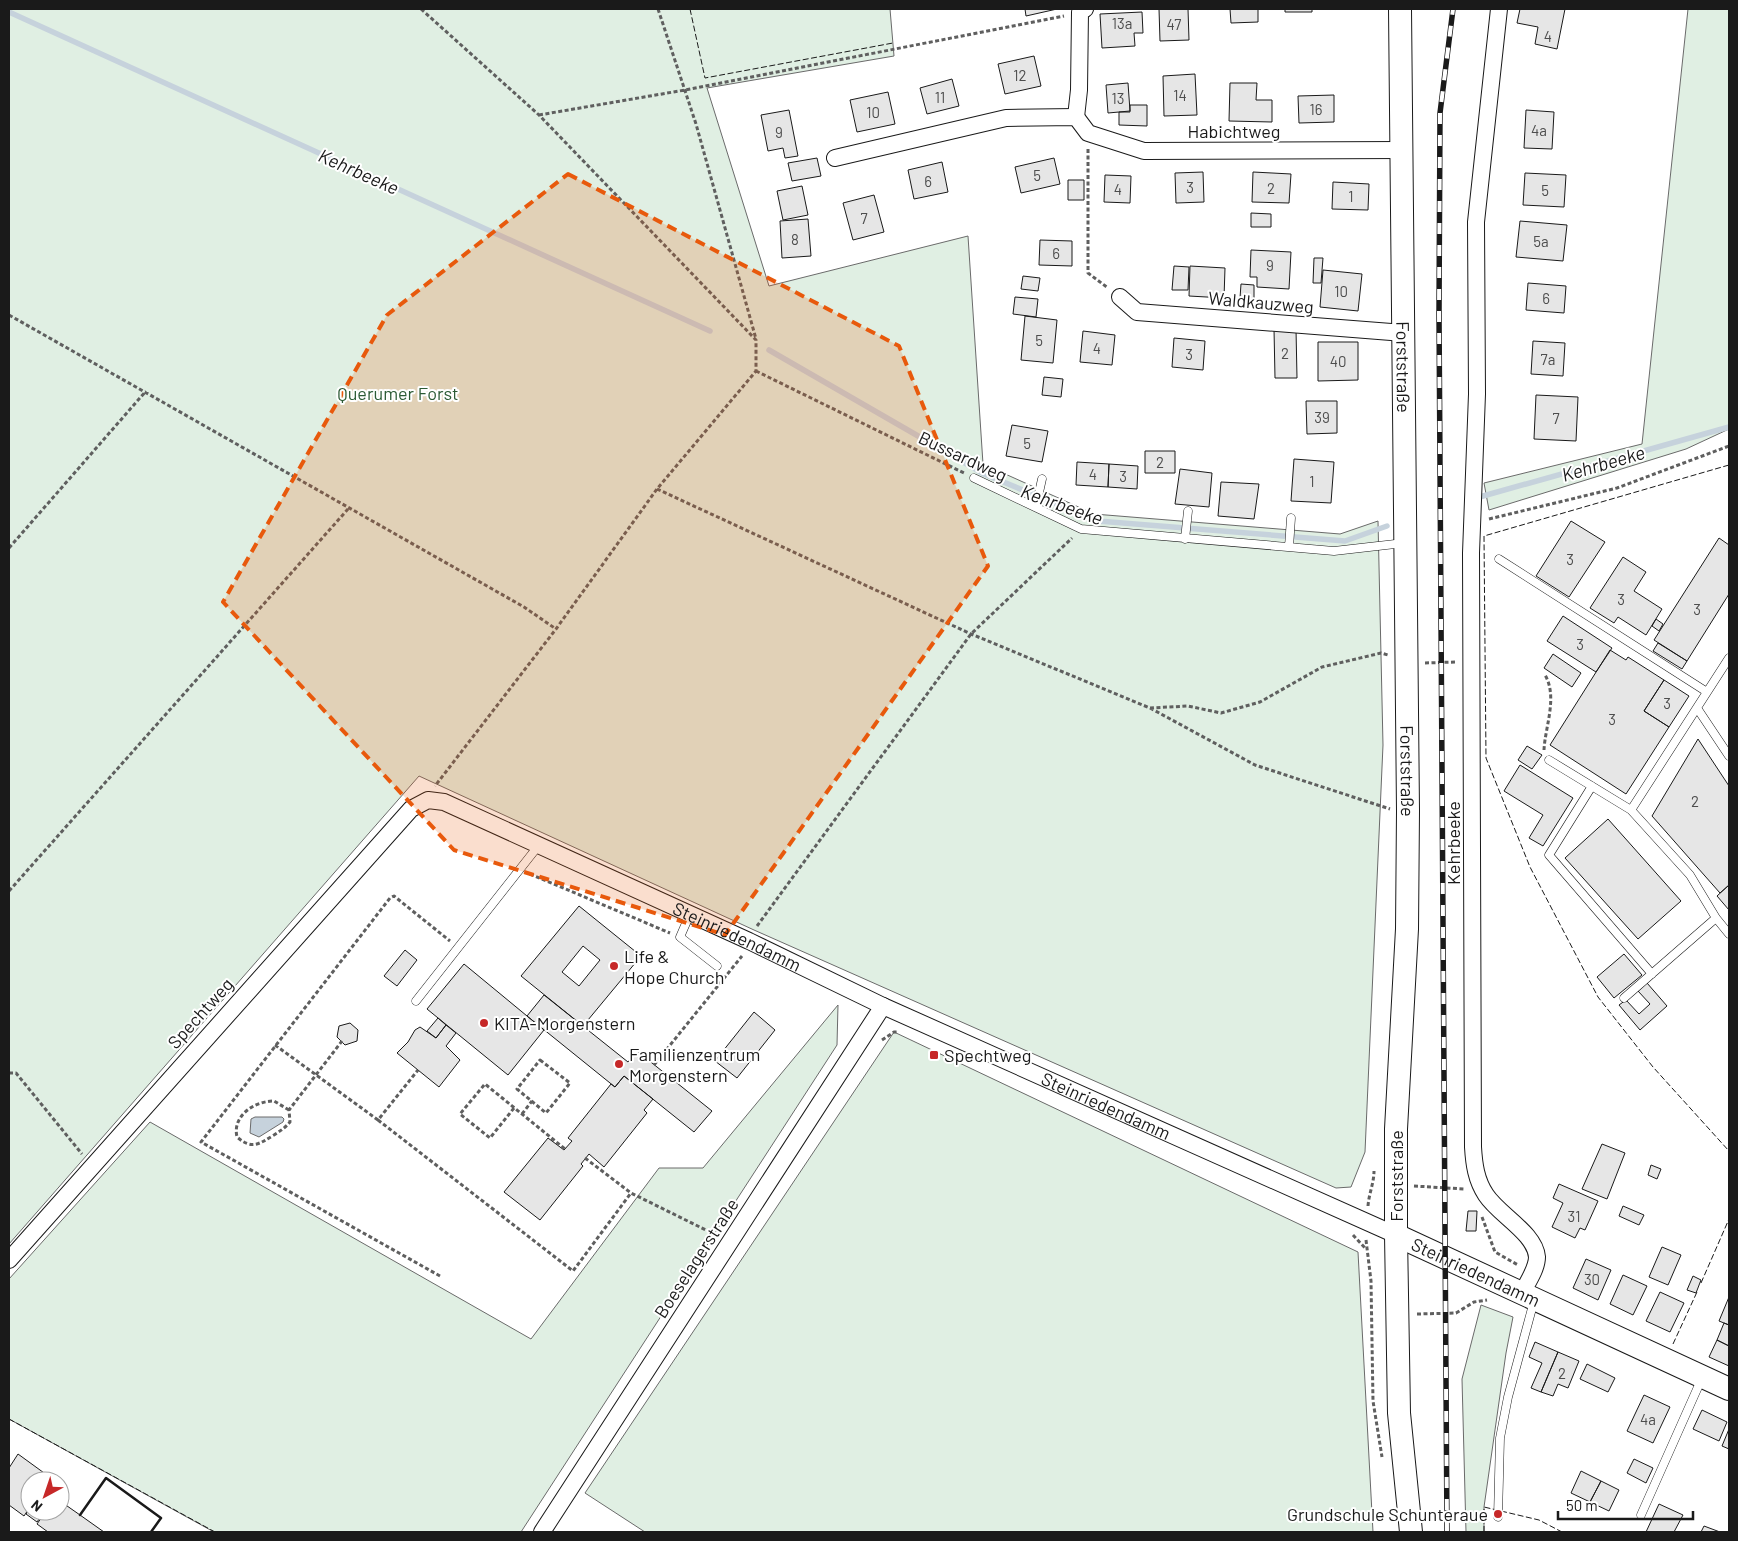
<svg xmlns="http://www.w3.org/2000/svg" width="1738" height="1541" font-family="Barlow,sans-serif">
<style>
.green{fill:#e0efe3;stroke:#6a6a6a}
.water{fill:#c6d2dc;stroke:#6a6a6a}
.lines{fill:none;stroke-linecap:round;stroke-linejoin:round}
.stream{stroke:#c6d2dc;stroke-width:5.5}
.building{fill:#e6e6e6;stroke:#1a1a1a;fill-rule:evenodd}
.service-casing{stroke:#1a1a1a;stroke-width:9}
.minor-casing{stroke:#1a1a1a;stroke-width:18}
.secondary-casing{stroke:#1a1a1a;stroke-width:24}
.path{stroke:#5f5f5f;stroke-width:3;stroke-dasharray:4 2.5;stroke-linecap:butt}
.service{stroke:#fff;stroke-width:8}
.minor{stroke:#fff;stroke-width:16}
.secondary{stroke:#fff;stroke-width:22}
.rail-casing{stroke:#1a1a1a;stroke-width:5.5}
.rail{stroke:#fff;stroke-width:4;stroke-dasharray:11;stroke-linecap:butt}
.fence{stroke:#1a1a1a;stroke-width:1;stroke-dasharray:6 2.5;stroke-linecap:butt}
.wall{stroke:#1a1a1a;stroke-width:2.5}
.marked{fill:#e8590c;fill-opacity:0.2;stroke:#e8590c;stroke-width:4;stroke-dasharray:10 6;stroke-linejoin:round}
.poi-dot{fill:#c62828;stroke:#fff;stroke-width:2}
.labels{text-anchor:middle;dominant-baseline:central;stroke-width:4;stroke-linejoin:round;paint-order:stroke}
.number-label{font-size:15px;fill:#4d4d4d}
.street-label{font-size:18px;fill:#1a1a1a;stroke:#fff}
.park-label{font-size:18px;fill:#2b5a34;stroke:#fff}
.poi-label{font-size:18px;fill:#1a1a1a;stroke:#fff;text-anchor:start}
.water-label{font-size:19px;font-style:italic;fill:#1a1a1a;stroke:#fff}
</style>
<rect width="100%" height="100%" fill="#fff"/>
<!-- green -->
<path class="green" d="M9 9H890L894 56 707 88 769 286 968 236 983 464 1094 514 1340 534 1378 521 1383 745 1365 1152 1351 1187 1336 1188 754 930 419 776 9 1244Z
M1688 9H1729V429L1686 449 1489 510 1484 483 1642 444Z
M838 1005 837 1045 521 1532H214L9 1419V1279L150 1122 531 1339 659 1168H703Z
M894 1032 1358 1252 1373 1532H645L585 1493Z
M1481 1305 1513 1317 1506 1353 1484 1507V1532H1466L1462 1379Z"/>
<!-- water -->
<path class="water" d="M255 1117H282L284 1119 283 1122 259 1137 250 1133 251 1119Z"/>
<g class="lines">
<!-- stream -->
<path class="stream" d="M9 12 710 331
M769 350 984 474 1098 521 1345 541 1387 526
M1476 498 1729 427"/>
</g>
<!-- building -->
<path class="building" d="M1025 9H1057L1026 16Z
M1159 9H1188L1189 40 1160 41Z
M1230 9H1258V22L1231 23Z
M1285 9H1312V12H1285Z
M1520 9H1565L1557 49 1535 44 1538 27 1517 23Z
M1142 12 1143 33H1134L1135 46 1102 48 1100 14Z
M1034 56 1041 86 1005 94 998 64Z
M1195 74 1197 115 1164 116 1163 76Z
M952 79 959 106 927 114 920 88Z
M1128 83 1130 111 1108 113 1106 85Z
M1230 83H1257L1256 100H1272V122L1229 121Z
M888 92 895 124 857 132 850 100Z
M1334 95V122L1299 123 1298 96Z
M1130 105H1147V126L1119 125V112H1130Z
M789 110 798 156 785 158 783 148 768 151 761 115Z
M1526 110 1554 112 1552 149 1524 148Z
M817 158 821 176 792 181 788 163Z
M1054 158 1060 184 1021 193 1015 167Z
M942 162 948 192 914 199 908 170Z
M1203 172 1204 202 1176 203 1175 173Z
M1253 172 1291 174 1289 203 1252 202Z
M1525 173 1566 175 1564 207 1523 205Z
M1105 175 1131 176 1130 203 1104 202Z
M1068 180H1084V200H1068Z
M1333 182 1369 184 1368 210 1332 209Z
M802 186 808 215 783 220 777 191Z
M874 195 884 232 853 240 843 203Z
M1251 213 1271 214V227H1251Z
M808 219 811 256 782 258 780 221Z
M1520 221 1567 225 1563 261 1516 257Z
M1040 240 1072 241V266L1039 265Z
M1251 250 1291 252 1289 289 1257 287V277H1250Z
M1314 258H1323L1321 283H1313Z
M1174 266 1189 267 1188 290H1172Z
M1190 266 1225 268 1224 298 1189 296Z
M1323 270 1362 274 1358 311 1320 307Z
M1023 276 1040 278 1038 291 1021 289Z
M1528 283 1566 286 1564 313 1526 310Z
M1241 284 1254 285V299L1240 298Z
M1015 297 1038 299 1036 317 1013 314Z
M1025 316 1057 320 1053 363 1021 360Z
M1274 329H1296L1297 378H1275Z
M1083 331 1115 335 1112 365 1080 362Z
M1174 338 1205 341 1203 370 1172 367Z
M1533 341 1565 343 1563 376 1531 374Z
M1318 342H1358V380L1318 381Z
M1044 377 1063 379 1061 397 1042 395Z
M1536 395 1578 397 1576 441 1534 439Z
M1306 401H1337V433L1307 434Z
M1012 425 1048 431 1042 462 1006 456Z
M1145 451H1175V473H1145Z
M1294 459 1334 462 1331 503 1291 501Z
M1077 462 1109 464 1108 487 1076 485Z
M1109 464 1138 466 1137 489 1108 487Z
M1180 469 1212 473 1209 507 1175 504Z
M1221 482 1259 484 1254 519 1218 516Z
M1571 521 1605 542 1569 597 1536 576Z
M1719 538 1729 545V594L1687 661 1654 640Z
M1623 557 1646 572 1634 591 1662 609 1646 635 1618 617 1614 623 1590 608Z
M1563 616 1612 648 1596 672 1547 641Z
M1656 619 1663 624 1659 631 1652 626Z
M1658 643 1687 661 1682 669 1653 651Z
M1610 650 1626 660 1628 657 1664 680 1644 711 1669 727 1626 794 1550 745Z
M1553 654 1581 673 1572 687 1544 668Z
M1664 680 1689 696 1669 727 1644 711Z
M1698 739 1729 786V885L1720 893 1652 816Z
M1527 746 1542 755 1532 769 1518 760Z
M1520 765 1573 798 1543 846 1529 838 1543 815 1504 791Z
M1608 819 1681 901 1638 939 1565 858Z
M1729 885V910L1717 896Z
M579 906 641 956 583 1026 521 976ZM583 946 600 960 579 986 562 972Z
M405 950 417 960 397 986 384 976Z
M1624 954 1642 975 1614 998 1597 977Z
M464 964 544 1030 508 1075 427 1009Z
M1647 983 1667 1006 1640 1030 1619 1005 1626 1000 1639 1014 1650 1004 1638 991Z
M544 995 628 1062 637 1051 712 1111 694 1132 624 1076 615 1087 527 1016Z
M754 1012 775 1030 737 1078 715 1061Z
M438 1018 446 1025 436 1038 427 1031Z
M350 1023 358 1030 357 1041 345 1045 337 1037 339 1026Z
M446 1025 456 1033 446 1046 460 1060 439 1087 397 1053 408 1042 415 1030 420 1027 436 1038Z
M624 1076 653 1099 644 1110 647 1113 604 1167 589 1154 581 1164 583 1166 540 1220 504 1192 548 1138 564 1150 572 1141 568 1138 611 1084 615 1087Z
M1602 1144 1625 1153 1607 1199 1582 1189Z
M1651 1165 1661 1169 1657 1179 1648 1175Z
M1559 1184 1598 1201 1585 1230 1580 1228 1575 1238 1552 1227 1563 1203 1553 1198Z
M1623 1206 1644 1215 1639 1225 1619 1216Z
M1468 1211H1477L1476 1231H1466Z
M1662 1247 1681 1255 1668 1285 1649 1277Z
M1586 1259 1611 1270 1598 1300 1573 1288Z
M1623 1275 1647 1286 1633 1315 1610 1304Z
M1693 1276 1701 1280 1696 1293 1687 1290Z
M1660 1292 1684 1303 1670 1332 1646 1321Z
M1729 1297V1325L1719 1321Z
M1724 1323 1729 1325V1346L1717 1340Z
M1717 1340 1729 1346V1366L1709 1357Z
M1535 1342 1558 1352 1541 1392 1531 1388 1542 1363 1529 1357Z
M1558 1352 1579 1361 1568 1388 1558 1384 1553 1396 1541 1392Z
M1587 1364 1615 1378 1608 1392 1580 1379Z
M1644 1395 1670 1407 1653 1443 1627 1431Z
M1702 1410 1727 1422 1719 1441 1693 1429Z
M1729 1429V1449L1722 1446Z
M18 1454 51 1478 49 1481H30V1507L24 1516 9 1505V1468Z
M1634 1459 1653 1468 1646 1483 1627 1473Z
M1581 1471 1601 1481 1590 1502 1571 1493Z
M1601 1481 1619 1490 1609 1511 1590 1502Z
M60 1501 80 1515 104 1532H48L37 1524 46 1511H60Z
M1659 1504 1683 1515 1674 1532H1646Z
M30 1508V1511H45L37 1522 26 1514Z
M1704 1526 1720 1532H1701Z"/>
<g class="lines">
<!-- service casing -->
<g class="service-casing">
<path id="service" d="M974 478 1081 529 1334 551 1404 543
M1036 506 1042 479
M1185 539 1188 511
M1289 547 1291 518
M1499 559 1707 692
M1729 658 1631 810 1690 875 1716 918 1729 934
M1697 708 1729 756
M1549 760 1631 810
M1592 786 1549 855 1652 974
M690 914 680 937 717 966
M1624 998 1716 918
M416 1001 539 845
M1641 1515 1702 1378
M1498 1517 1500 1438 1508 1397 1534 1301"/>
</g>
<!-- minor casing -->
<g class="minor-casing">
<g id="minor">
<path d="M1499 9 1476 222 1477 394 1471 553 1473 1147C1474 1164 1476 1180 1486 1195 1499 1215 1535 1233 1537 1257 1537 1269 1527 1283 1522 1293"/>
<path d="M1076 117 1079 90 1080 12 1085 9"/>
<path d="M835 158 1006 118 1076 117 1088 133 1144 151 1403 150"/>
<path d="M1120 297 1137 312 1404 333"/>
<path id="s1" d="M9 1260 411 809 428 800 444 802 749 941 883 1006 1396 1235"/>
<path d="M542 1532 883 1006"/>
</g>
</g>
<!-- secondary casing -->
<g class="secondary-casing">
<g id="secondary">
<path id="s2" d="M1400 9 1408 811 1407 929 1396 1129V1235L1399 1413 1411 1532"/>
<path id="s3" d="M1396 1235 1729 1389"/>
</g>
</g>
<!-- path -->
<path class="path" d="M421 9 539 115 756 340V371L657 489 556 629 435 786
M658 9 696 124 756 339
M539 115 685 90 1064 16
M1088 149V273L1108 288
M9 315 524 607 556 629
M756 371 964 473
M657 489 971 634 1150 708 1188 706 1221 713 1260 702 1322 667 1381 653 1388 655
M1489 519 1617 488 1729 446
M9 548 146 391
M1425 663 1456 662
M1150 708 1255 765 1390 809
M1544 750C1545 727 1558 697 1545 675
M530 874 670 933
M9 891 348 509
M757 926 971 634 1072 538
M882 1040 894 1032H898
M275 1045 378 1120 418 1070
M540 1060 570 1083 546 1113 517 1089Z
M654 1065 742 956
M9 1073H16L82 1154
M514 1108 490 1138 460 1114 485 1084 565 1149
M289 1110 274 1101C254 1101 232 1116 237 1137 252 1150 259 1144 274 1135 280 1131 285 1128 290 1122L289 1110 342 1041
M522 1114 532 1101
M378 1120 573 1271 631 1193
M585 1158 631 1193 716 1235
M1414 1186 1465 1189
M1368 1206C1369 1193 1374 1183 1374 1171
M1482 1217 1495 1252 1518 1265
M1353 1235 1366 1249
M1366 1240 1371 1281 1373 1401 1382 1457
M440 1276 201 1142 390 898 394 896 450 941
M1417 1314 1456 1313 1474 1302 1487 1300"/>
<!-- service -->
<use href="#service" class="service"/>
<!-- minor -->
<use href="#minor" class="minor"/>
<!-- secondary -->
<use href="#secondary" class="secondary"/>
<!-- rail casing -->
<g class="rail-casing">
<path id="rail" d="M1447 1532 1439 314 1440 113 1453 9"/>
</g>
<!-- rail -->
<use href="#rail" class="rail"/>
<!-- fence -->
<path class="fence" d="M690 9 705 78 893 43
M1729 465 1484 536 1486 758 1530 867 1598 997 1653 1067 1729 1151
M1701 1283 1729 1219
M1673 1344 1697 1292
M9 1419 215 1532
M1484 1532V1507L1539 1520 1562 1532"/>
<!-- wall -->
<path class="wall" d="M80 1515 106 1478 161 1518 151 1532"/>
</g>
<!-- marked area -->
<path class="marked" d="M568 174 899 346 988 566 725 935 454 850 223 602 387 315Z"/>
<!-- markers -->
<g class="poi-dot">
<circle cx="614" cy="966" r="5"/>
<circle cx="484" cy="1023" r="5"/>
<rect x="929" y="1050" width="10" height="10" rx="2.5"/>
<circle cx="619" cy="1064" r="5"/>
<circle cx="1498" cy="1514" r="5"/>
</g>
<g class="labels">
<!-- number labels -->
<g class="number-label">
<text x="1122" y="23">13a</text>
<text x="1174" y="24">47</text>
<text x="1548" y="36">4</text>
<text x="1020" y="75">12</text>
<text x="1180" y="95">14</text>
<text x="940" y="97">11</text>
<text x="1118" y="98">13</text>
<text x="1316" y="109">16</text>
<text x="873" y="112">10</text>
<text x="1539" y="130">4a</text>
<text x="779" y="132">9</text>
<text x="1037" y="175">5</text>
<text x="928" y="181">6</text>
<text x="1190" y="187">3</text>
<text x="1271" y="188">2</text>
<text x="1118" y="189">4</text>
<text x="1545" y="190">5</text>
<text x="1351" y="196">1</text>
<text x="864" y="218">7</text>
<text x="795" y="239">8</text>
<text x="1541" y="241">5a</text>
<text x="1056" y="253">6</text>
<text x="1270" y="265">9</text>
<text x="1341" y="291">10</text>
<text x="1546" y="298">6</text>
<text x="1039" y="340">5</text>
<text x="1097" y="348">4</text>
<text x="1285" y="353">2</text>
<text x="1189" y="354">3</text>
<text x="1548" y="359">7a</text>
<text x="1338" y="361">40</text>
<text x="1322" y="417">39</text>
<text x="1556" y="418">7</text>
<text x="1027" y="443">5</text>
<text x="1160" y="462">2</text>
<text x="1093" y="474">4</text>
<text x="1123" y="476">3</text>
<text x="1312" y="481">1</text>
<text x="1570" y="559">3</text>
<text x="1621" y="599">3</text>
<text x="1697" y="609">3</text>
<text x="1580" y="644">3</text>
<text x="1667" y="703">3</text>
<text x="1612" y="719">3</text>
<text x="1695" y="801">2</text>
<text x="1574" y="1216">31</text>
<text x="1592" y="1279">30</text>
<text x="1562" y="1373">2</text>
<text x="1648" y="1419">4a</text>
</g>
<!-- street labels -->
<g class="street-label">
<text x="1234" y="131">Habichtweg</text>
<text transform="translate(1261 302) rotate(5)">Waldkauzweg</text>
<text stroke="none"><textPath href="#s2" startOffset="358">Forststraße</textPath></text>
<text transform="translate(963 456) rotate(25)">Bussardweg</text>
<text stroke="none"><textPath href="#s2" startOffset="762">Forststraße</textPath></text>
<text transform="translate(1453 843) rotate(-90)">Kehrbeeke</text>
<text stroke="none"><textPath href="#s1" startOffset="962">Steinriedendamm</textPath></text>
<text transform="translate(200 1013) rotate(-48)">Spechtweg</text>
<text stroke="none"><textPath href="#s1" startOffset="1368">Steinriedendamm</textPath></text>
<text transform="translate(1396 1176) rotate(-90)">Forststraße</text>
<text transform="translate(696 1258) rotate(-57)">Boeselagerstraße</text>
<text stroke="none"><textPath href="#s3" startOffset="88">Steinriedendamm</textPath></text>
</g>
<!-- park labels -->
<g class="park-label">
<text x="398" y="393">Querumer Forst</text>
</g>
<!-- poi labels -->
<g class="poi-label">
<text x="624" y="956">Life &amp;<tspan x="624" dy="21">Hope Church</tspan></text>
<text x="494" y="1023">KITA-Morgenstern</text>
<text x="629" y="1054">Familienzentrum<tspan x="629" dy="21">Morgenstern</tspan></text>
<text x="944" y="1055">Spechtweg</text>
<text x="1488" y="1514" text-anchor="end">Grundschule Schunteraue</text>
</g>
<!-- water labels -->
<g class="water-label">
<text transform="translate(359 171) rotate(24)">Kehrbeeke</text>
<text transform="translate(1603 463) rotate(-16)">Kehrbeeke</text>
<text transform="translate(1062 504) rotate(20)">Kehrbeeke</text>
</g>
</g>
<!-- border -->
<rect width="1738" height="1541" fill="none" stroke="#1a1a1a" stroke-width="20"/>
<!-- north arrow -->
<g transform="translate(45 1496) rotate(220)"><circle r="24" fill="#ffffff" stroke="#a3a3a3"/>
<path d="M0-4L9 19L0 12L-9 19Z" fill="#c62828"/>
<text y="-8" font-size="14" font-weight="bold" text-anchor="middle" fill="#1a1a1a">N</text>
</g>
<!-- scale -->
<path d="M1558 1511v8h135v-8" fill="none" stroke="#1a1a1a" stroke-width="2.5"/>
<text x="1566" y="1511" font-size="15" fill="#1a1a1a" stroke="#ffffff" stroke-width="4" paint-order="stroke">50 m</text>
</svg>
